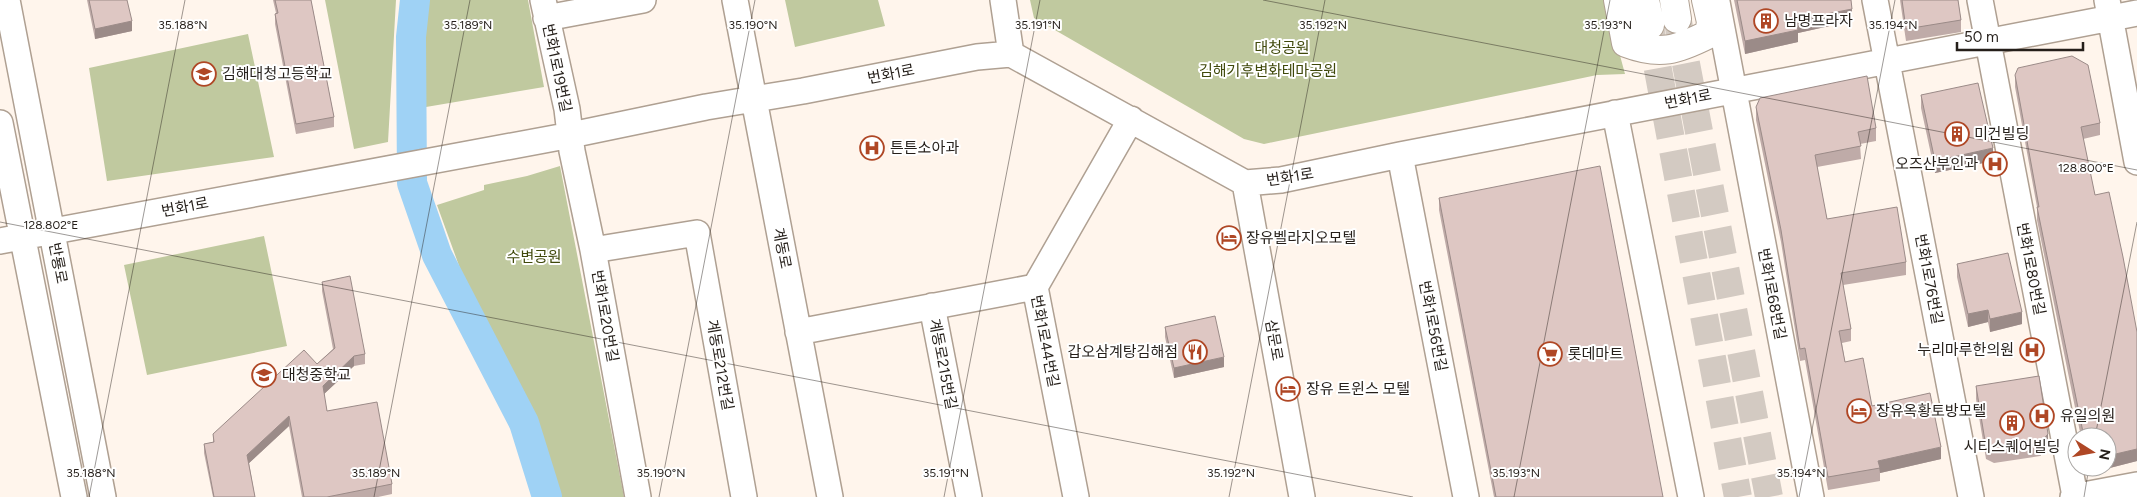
<svg xmlns="http://www.w3.org/2000/svg" width="2137" height="497" font-family="Figtree,'Noto Sans KR',sans-serif">
<style>
.green{fill:#c0c99f}
.lines{fill:none;stroke-linecap:round;stroke-linejoin:round}
.river{stroke:#9fd2f5;stroke-width:30}
.major-tunnel{stroke:#d3cac2;stroke-width:28;stroke-dasharray:28 14;stroke-linecap:butt}
.minor-casing{stroke:#afa092;stroke-width:28}
.major-casing{stroke:#afa092;stroke-width:30}
.minor{stroke:#fff;stroke-width:25}
.major{stroke:#fff;stroke-width:28}
.wall{fill:#bfaba8}
.shaded-wall{fill:#9b8b88}
.building{fill:#dec7c3;stroke:#9b8b88}
.ticks{fill:none;stroke:#251f1a;stroke-width:1;stroke-opacity:0.45}
.labels{text-anchor:middle;dominant-baseline:central;stroke-width:4;stroke-linejoin:round;paint-order:stroke}
.poi-label{font-size:15px;fill:#251f1a;stroke:#fff;text-anchor:start}
.park-label{font-size:15px;fill:#3f480a;stroke:#fff}
.street-label{font-size:15px;fill:#251f1a;stroke:#fff}
.ticks-label{font-size:12px;text-anchor:middle;fill:#251f1a;stroke:#fff;stroke-width:4;stroke-linejoin:round;paint-order:stroke}
</style>
<rect width="100%" height="100%" fill="#fff5ec"/>
<!-- green -->
<path class="green" d="M325 0H396L388 142 354 149Z
M427 0H528L544 87 426 107 422 34Z
M785 0H878L885 26 795 47Z
M1030 0H1605L1625 74 1597 75 1264 144 1244 139 1034 18Z
M248 34 274 157 107 181 89 68Z
M560 166 624 497H560L537 438 470 296 437 205 484 190V185L527 176Z
M264 236 287 346 147 375 124 265Z"/>
<g class="lines">
<!-- river -->
<path class="river" d="M415 0 411 37 412 183 437 255 524 423 547 497"/>
<!-- major-tunnel -->
<path class="major-tunnel" d="M1678 22 1769 497
M1650 27 1738 497"/>
<!-- minor casing -->
<g class="minor-casing">
<path id="minor" d="M7 0 103 497
M543 0 567 109 572 151 593 250 638 497
M735 0 830 497
M1003 0 1011 54
M1875 0 1971 497
M1980 0 2075 496
M2107 0 2137 162
M1717 2 1811 497
M546 18 643 0
M1615 113 1691 497
M0 123 74 497
M1400 155 1466 497
M1245 183 1302 497
M0 241 571 135 706 107 803 91 977 57 1011 54 1245 183 1281 180 1400 155 2137 13
M593 250 697 233 744 497
M932 306 969 497
M798 332 1035 287
M1076 497 1035 287 1131 119
M2073 497 2137 485"/>
</g>
<!-- major casing -->
<g class="major-casing">
<path id="major" d="M1618 0 1626 43C1660 56 1677 50 1709 34L1711 22 1706 0
M1645 0 1650 25
M1674 0 1677 19"/>
</g>
<!-- minor -->
<use href="#minor" class="minor"/>
<!-- major -->
<use href="#major" class="major"/>
</g>
<!-- wall -->
<path class="wall" d="M87 0H127L132 31 95 39Z
M273 0H313H311L334 117V127L296 134 275 24V14L276 13Z
M1734 0H1851L1852 21 1798 33V42L1745 54Z
M1900 0H1958L1961 20V32L1906 41Z
M2015 75 2100 123V135L2083 139 2095 195 2137 332V461L2098 471 2091 467H2107V437H2081L2037 220V207L2015 87Z
M1921 95 1993 161 1935 173 1921 108Z
M1756 107 1876 128V141L1860 144 1861 159 1817 167 1827 219 1906 262V275L1843 285 1851 329V341L1842 343 1845 362 1872 406 1941 459 1880 473V481L1828 490 1805 360 1800 361 1781 242 1756 120Z
M1439 198 1663 497H1494L1439 210Z
M1957 264 2022 324 1990 332 1988 322 1968 327 1957 277Z
M322 282 365 354V364L354 366 324 394 327 411 392 484V494L378 497H302L289 426 249 463 255 497H213L204 453V444L213 442V434L317 364 333 349 322 291Z
M1165 327 1224 367 1174 378 1165 337Z
M1976 386 2048 446 2040 456 1994 463 1986 459 1976 399Z"/>
<!-- shaded-wall -->
<path class="shaded-wall" d="M1852 9V21L1798 33V42L1745 54V41L1796 20Z
M132 21V31L95 39V29Z
M1993 148V161L1935 173V161Z
M1988 310V322L1968 327V314Z
M2022 312V324L1990 332V319Z
M354 356V366L323 395V386Z
M1224 357V367L1174 378V368Z
M289 416V426L247 465V455Z
M2048 434V446L2040 456V443Z
M1941 447V459L1880 473 1878 461Z
M2137 449V461L2098 471V467H2107V456Z"/>
<!-- building -->
<path class="building" d="M89 0H127L132 21 95 29Z
M275 0H311L334 117 296 124 275 14 278 13Z
M1737 0H1851L1852 9 1796 20 1798 30 1745 41Z
M1902 0H1958L1961 20 1906 29Z
M2072 56 2088 65 2100 123 2081 127 2095 195 2109 192 2123 257 2137 332V449L2107 456V437H2084L2037 207H2039L2015 75 2018 68Z
M1867 76 1876 128 1858 132 1861 146 1815 155 1827 219 1897 207 1906 262 1841 273 1851 329 1839 331 1845 362 1863 358 1872 406 1930 393 1941 447 1878 461 1880 468 1828 477 1805 348 1800 349 1781 230 1756 107 1760 98Z
M1978 83 1993 148 1935 161 1921 95Z
M1600 166 1663 497H1496L1439 198Z
M2008 253 2022 312 1990 319 1988 310 1968 314 1957 264Z
M350 276 365 354 354 356 323 386 327 411 377 402 392 484 327 497H304L289 416 247 455 255 497H214L204 444 214 442 213 434 304 350 317 364 335 348 322 282Z
M1215 316 1224 357 1174 368 1165 327Z
M2039 376 2048 434 2040 443 1994 451 1986 447 1976 386Z"/>
<!-- ticks -->
<path class="ticks" d="M1263 0 2137 170M0 222 1413 497M2095 437 2137 222M89 497 185 0M374 497 470 0M659 497 755 0M944 497 1040 0M1229 497 1325 0M1514 497 1610 0M1799 497 1895 0M2084 497 2089 467"/>
<!-- icons -->
<defs>
<g id="building-ring" transform="scale(1.25)"><circle r="9.5" fill="#fff" stroke="#af4725" stroke-width="1.5"/><path d="M-4-6H4V6H1V3H-1V6H-4ZM-2.5-4.3h1.7v1.8h-1.7ZM.8-4.3h1.7v1.8H.8ZM-2.5-1h1.7V.8h-1.7ZM.8-1h1.7V.8H.8Z" fill="#af4725"/></g>
<g id="school-ring" transform="scale(1.25)"><circle r="9.5" fill="#fff" stroke="#af4725" stroke-width="1.5"/><path d="M0-5L7-2L0 1L-7-2ZM-4 1L0 2.5L4 1V4Q0 6-4 4Z" fill="#af4725"/></g>
<g id="hospital-ring" transform="scale(1.25)"><circle r="9.5" fill="#fff" stroke="#af4725" stroke-width="1.5"/><path d="M-5-5h3v3.5h4V-5h3V5h-3V1.5h-4V5h-3Z" fill="#af4725"/></g>
<g id="hotel-ring" transform="scale(1.25)"><circle r="9.5" fill="#fff" stroke="#af4725" stroke-width="1.5"/><path d="M-6-4.5h1.5V1H6V5H4.5V3h-9V5H-6ZM-4 0a1.8 1.8 0 1 1 3.6 0ZM.5 0V-2.5h3Q6-2.5 6 0Z" fill="#af4725"/></g>
<g id="restaurant-ring" transform="scale(1.25)"><circle r="9.5" fill="#fff" stroke="#af4725" stroke-width="1.5"/><path d="M-5-6h1v4h1v-4h1v4h1v-4h1v5L-1.5 .5V6h-2V.5L-5-1ZM5-6V6H3V1.5H1.5Q1.5-4 5-6Z" fill="#af4725"/></g>
<g id="supermarket-ring" transform="scale(1.25)"><circle r="9.5" fill="#fff" stroke="#af4725" stroke-width="1.5"/><path d="M-6-5.5h2.5l.6 2H6L4.5 2H-2.5L-4.4-4H-6ZM-1.5 3.2a1.3 1.3 0 1 0 .1 0ZM3 3.2a1.3 1.3 0 1 0 .1 0Z" fill="#af4725"/></g>
</defs>
<g fill-rule="evenodd">
<use href="#building-ring" x="1766" y="21"/>
<use href="#school-ring" x="204" y="74"/>
<use href="#building-ring" x="1957" y="134"/>
<use href="#hospital-ring" x="872" y="148"/>
<use href="#hospital-ring" x="1995" y="164"/>
<use href="#hotel-ring" x="1229" y="238"/>
<use href="#hospital-ring" x="2032" y="350"/>
<use href="#restaurant-ring" x="1195" y="352"/>
<use href="#supermarket-ring" x="1550" y="354"/>
<use href="#school-ring" x="264" y="375"/>
<use href="#hotel-ring" x="1288" y="389"/>
<use href="#hotel-ring" x="1859" y="411"/>
<use href="#hospital-ring" x="2042" y="416"/>
<use href="#building-ring" x="2012" y="423"/>
</g>
<g class="labels">
<!-- poi labels -->
<g class="poi-label">
<text x="1784" y="21">남명프라자</text>
<text x="222" y="74">김해대청고등학교</text>
<text x="1974" y="134">미건빌딩</text>
<text x="890" y="148">튼튼소아과</text>
<text x="1978" y="164" text-anchor="end">오즈산부인과</text>
<text x="1246" y="238">장유벨라지오모텔</text>
<text x="2014" y="350" text-anchor="end">누리마루한의원</text>
<text x="1178" y="352" text-anchor="end">갑오삼계탕김해점</text>
<text x="1568" y="354">롯데마트</text>
<text x="282" y="375">대청중학교</text>
<text x="1306" y="389">장유 트윈스 모텔</text>
<text x="1876" y="411">장유옥황토방모텔</text>
<text x="2060" y="416">유일의원</text>
<text x="2012" y="447" text-anchor="middle">시티스퀘어빌딩</text>
</g>
<!-- park labels -->
<g class="park-label">
<text x="1282" y="48">대청공원</text>
<text x="1268" y="71">김해기후변화테마공원</text>
<text x="534" y="257">수변공원</text>
</g>
<!-- street labels -->
<g class="street-label">
<text transform="translate(557 68) rotate(78)">번화1로19번길</text>
<text transform="translate(891 74) rotate(-11)">번화1로</text>
<text transform="translate(1688 99) rotate(-11)">번화1로</text>
<text transform="translate(1290 177) rotate(-9)">번화1로</text>
<text transform="translate(185 207) rotate(-11)">번화1로</text>
<text transform="translate(782 248) rotate(79)">계동로</text>
<text transform="translate(58 263) rotate(79)">반룡로</text>
<text transform="translate(2031 269) rotate(79)">번화1로80번길</text>
<text transform="translate(1929 279) rotate(79)">번화1로76번길</text>
<text transform="translate(1772 294) rotate(79)">번화1로68번길</text>
<text transform="translate(605 316) rotate(80)">번화1로20번길</text>
<text transform="translate(1433 326) rotate(79)">번화1로56번길</text>
<text transform="translate(1274 340) rotate(80)">삼문로</text>
<text transform="translate(1045 341) rotate(79)">번화1로44번길</text>
<text transform="translate(943 364) rotate(79)">계동로215번길</text>
<text transform="translate(720 365) rotate(80)">계동로212번길</text>
</g>
</g>
<g class="ticks-label">
<text x="183" y="29">35.188°N</text>
<text x="468" y="29">35.189°N</text>
<text x="753" y="29">35.190°N</text>
<text x="1038" y="29">35.191°N</text>
<text x="1323" y="29">35.192°N</text>
<text x="1608" y="29">35.193°N</text>
<text x="1893" y="29">35.194°N</text>
<text x="2086" y="172">128.800°E</text>
<text x="51" y="229">128.802°E</text>
<text x="91" y="477">35.188°N</text>
<text x="376" y="477">35.189°N</text>
<text x="661" y="477">35.190°N</text>
<text x="946" y="477">35.191°N</text>
<text x="1231" y="477">35.192°N</text>
<text x="1516" y="477">35.193°N</text>
<text x="1801" y="477">35.194°N</text>
</g>
<!-- north arrow -->
<g transform="translate(2092 452) rotate(101)"><circle r="24" fill="#ffffff" stroke="#a8a5a3"/>
<path d="M0-4L9 19L0 12L-9 19Z" fill="#af4725"/>
<text y="-8" font-size="14" font-weight="bold" text-anchor="middle" fill="#251f1a">N</text>
</g>
<!-- scale -->
<path d="M1957 42v8h126v-8" fill="none" stroke="#251f1a" stroke-width="2.5"/>
<text x="1964" y="42" font-size="15" fill="#251f1a" stroke="#ffffff" stroke-width="4" paint-order="stroke">50 m</text>
</svg>
